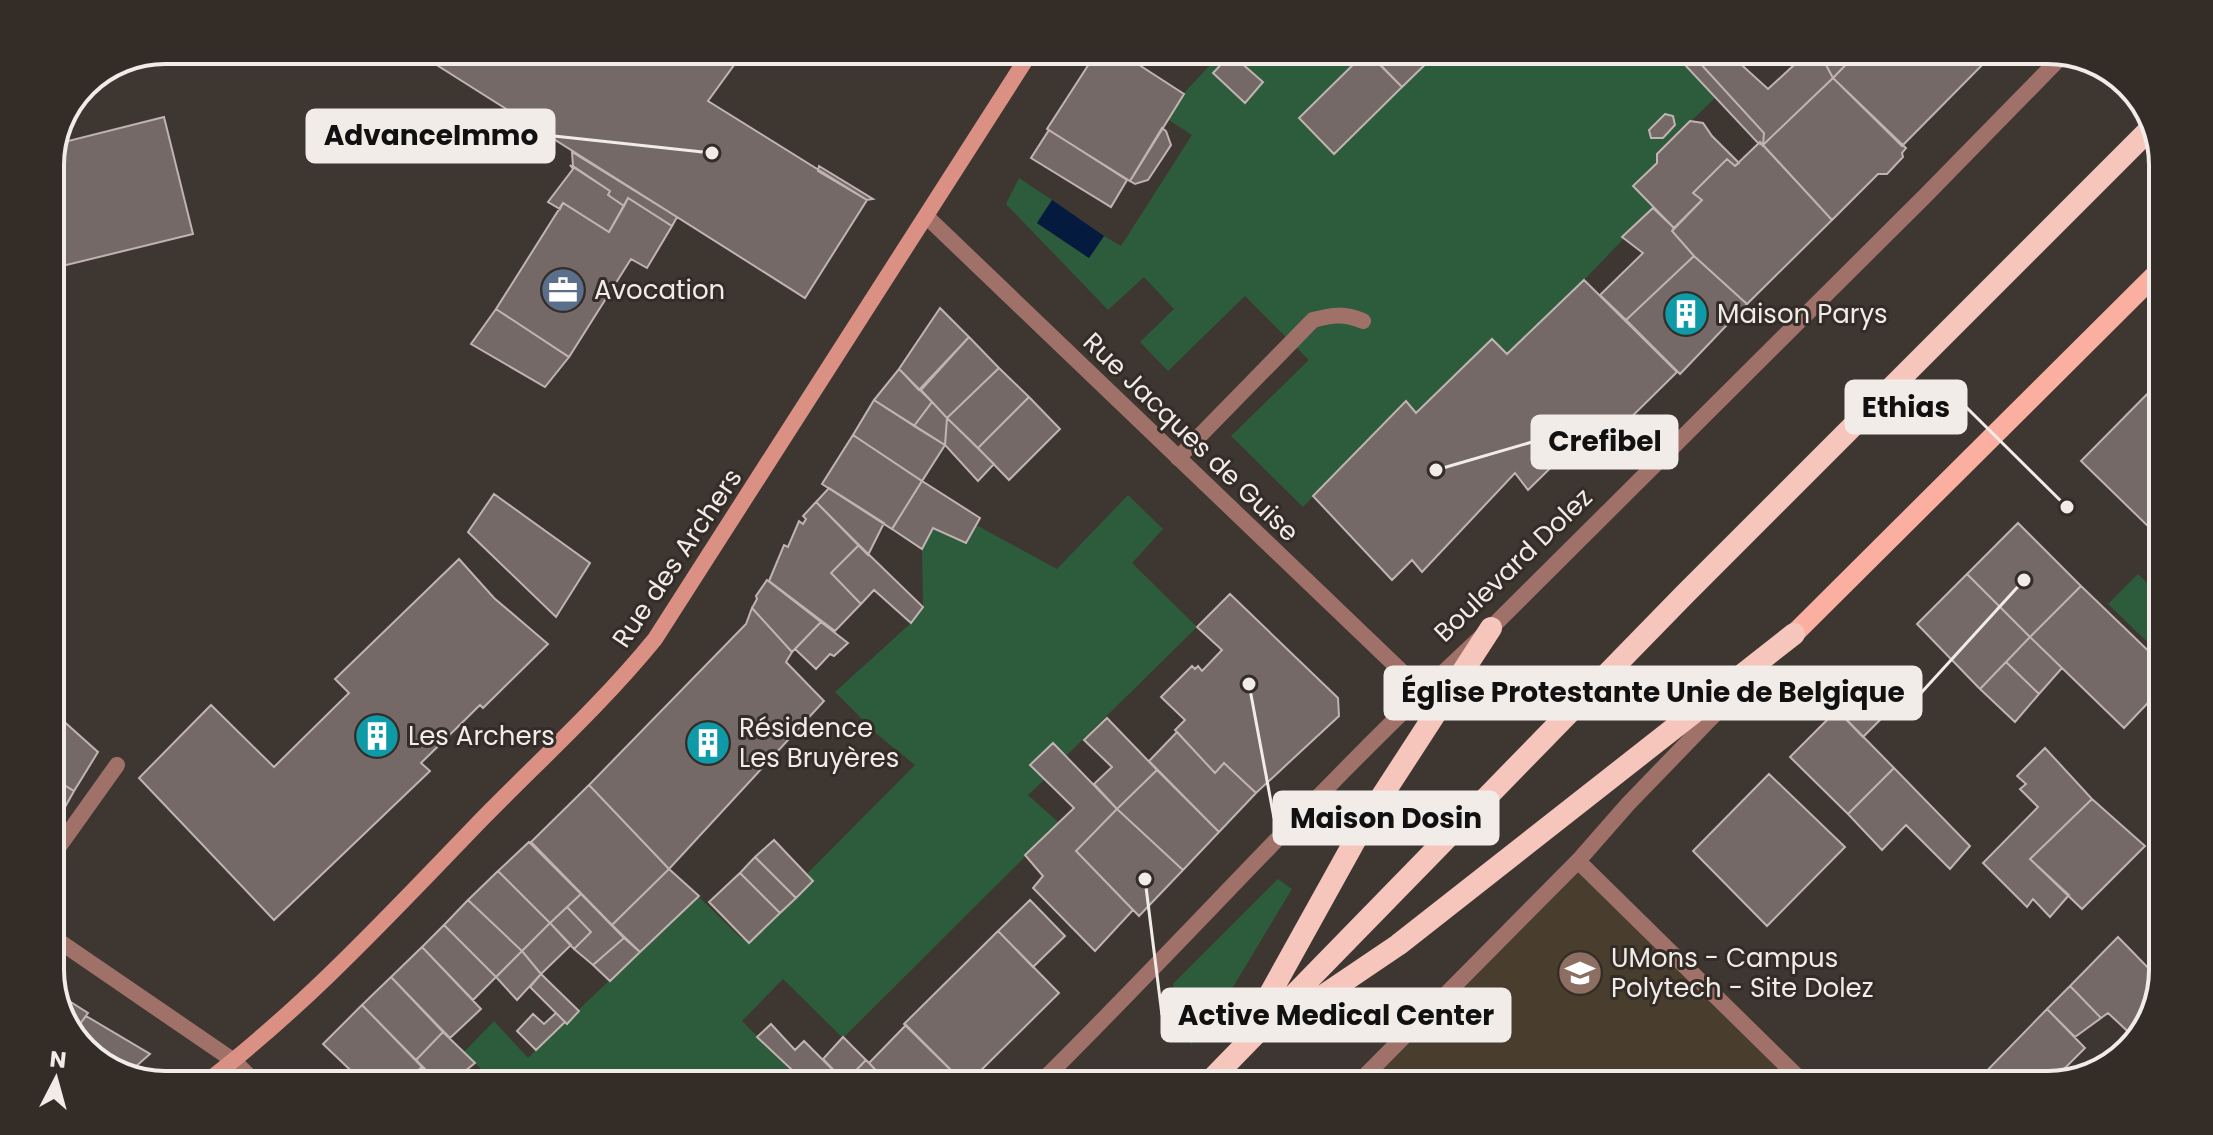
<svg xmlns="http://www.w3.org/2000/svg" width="2213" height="1135" font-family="Poppins,sans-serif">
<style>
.education{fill:#493d2e}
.green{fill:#2d5c3d}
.water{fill:#041a3e}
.building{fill:#746967;stroke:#c0b3b1;stroke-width:2}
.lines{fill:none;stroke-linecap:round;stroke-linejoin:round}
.service{stroke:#a07168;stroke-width:16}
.minor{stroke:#a07168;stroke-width:16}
.tertiary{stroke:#a07168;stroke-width:16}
.secondary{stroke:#da9183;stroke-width:16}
.primary{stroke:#fbafa0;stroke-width:20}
.trunk{stroke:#f6c5bb;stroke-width:22}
.labels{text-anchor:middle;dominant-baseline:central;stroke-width:6;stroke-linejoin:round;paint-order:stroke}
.poi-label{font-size:26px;fill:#f2ece9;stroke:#332c27;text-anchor:start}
.street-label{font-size:26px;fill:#f2ece9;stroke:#332c27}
.rim{fill:none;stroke:#f2ece9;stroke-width:4}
.leader{fill:none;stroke:#f2ece9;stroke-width:3}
.callout-dot{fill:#f2ece9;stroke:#332c27;stroke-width:3}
.callout{fill:#f2ece9;stroke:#f2ece9;stroke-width:3}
.callout-label{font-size:28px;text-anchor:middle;font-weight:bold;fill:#111}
</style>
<rect width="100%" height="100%" fill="#3d3631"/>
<!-- education -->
<path class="education" d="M1578 861 1806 1085H1356Z"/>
<!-- green -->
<path class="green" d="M1224 50H1365L1402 87 1440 50H1670L1715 98 1657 154V164L1633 185 1653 208 1584 280 1507 354 1493 340 1416 413 1405 402 1303 507 1231 436 1309 360 1245 296 1168 371 1140 342 1174 309 1144 277 1108 310 1006 204 1019 178 1052 200 1037 223 1089 258 1104 236 1121 246 1192 135 1167 119 1184 93Z
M1128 495 1163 529 1132 563 1197 627 1066 756 1053 743 1031 764 1045 779 1028 795 1059 823 843 1038 783 979 742 1021 793 1072 780 1085H710L707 1083 704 1085H497L464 1052 494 1021 528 1058 698 896 742 939 915 765 878 735 835 692 911 623 923 608 922 548 934 528 976 525 1057 569Z
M2138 574 2163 598V657L2108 604Z
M1278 879 1292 889 1221 1007 1191 1045 1173 984Z"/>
<!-- water -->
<path class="water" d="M1052 200 1104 236 1089 258 1037 223Z"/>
<!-- building -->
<path class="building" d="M413 50H745L708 101 867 200 805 298Z
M1098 50H1116L1184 94 1130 181 1047 129Z
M1393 50H1440L1402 87 1379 64Z
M1671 50H1688L1764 133 1763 145 1758 143Z
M1688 50H1715L1722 58 1733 57 1768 89 1807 53 1813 52H1819L1833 78 1763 145 1764 133Z
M1821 50H1860L1833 78 1819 52Z
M1860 50H1997L1902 146 1833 78Z
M1367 51 1402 87 1334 154 1299 118Z
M1231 54 1263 82 1245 103 1213 73Z
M1833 78 1906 148 1902 153 1903 157 1887 174H1878L1832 220 1763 145Z
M1665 114 1673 116 1675 125 1663 138H1651L1649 130Z
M164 117 193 234 50 269V158L56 144Z
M1690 121 1703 123 1712 136 1739 163 1735 166 1727 159 1693 193 1702 200 1674 228 1633 186 1657 163V154Z
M1162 128 1166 131 1171 145 1148 180 1135 184 1130 181Z
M1049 130 1127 180 1111 207 1031 158Z
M1760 142 1832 220 1747 304 1694 256 1672 231 1702 200 1693 193 1727 159 1735 166Z
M572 152 677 217 672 226 628 198 624 206 608 195 610 191 573 166Z
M570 165 610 191 608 195 624 206 609 232 563 203 560 209 548 202 573 169Z
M819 166 873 199 867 200 818 171Z
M628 198 672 226 647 268 631 259 569 357 496 309 563 203 609 232Z
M1653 208 1674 228 1672 231 1694 256 1626 320 1600 295 1643 253 1622 237Z
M1694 256 1747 304 1680 374 1626 320Z
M1584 280 1677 372 1598 450 1582 437 1528 490 1515 473 1422 572 1412 560 1392 580 1313 496 1406 401 1416 413 1492 339 1507 354Z
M940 308 969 337 919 390 899 369Z
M496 309 569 357 545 387 471 344Z
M969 337 999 368 947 418 921 390Z
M999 368 1029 397 978 448 947 418Z
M899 369 932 402 914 426 874 400Z
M2163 378V530L2157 535 2081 461Z
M1029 397 1060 429 1009 480 978 448Z
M874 400 945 445 922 481 853 435Z
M932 402 947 418 945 445 914 426Z
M947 418 994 464 978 481 945 445Z
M853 435 922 481 892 529 822 484Z
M922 481 980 518 966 543 933 528 922 549 892 529Z
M829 488 884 523 868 555 816 502Z
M494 494 590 563 556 617 468 532Z
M816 502 859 545 831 573 861 604 835 631 769 581 784 545 788 547 799 521 803 524 806 519 803 516Z
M2018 523 2081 586 2030 637 1967 574Z
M859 545 923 607 911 623 874 590 861 604 831 573Z
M459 559 494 598 548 644 483 708 480 705 421 763 430 771 274 920 139 778 211 705 274 767 349 693 335 679Z
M1967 574 2030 637 1980 689 1917 624Z
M767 580 821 622 792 652 752 608 757 599 756 596Z
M2081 586 2163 665V687L2124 728 2030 637Z
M1230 594 1338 698 1339 716 1256 793 1224 763 1215 773 1175 730 1185 720 1161 697 1192 666 1195 669 1198 666 1202 671 1222 650 1197 627Z
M752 608 792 652 786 662 824 701 669 869 589 785 746 624Z
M821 622 848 643 834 656 830 654 816 669 795 649Z
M2030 637 2062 668 2039 694 2006 662Z
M2006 662 2039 694 2015 722 1980 689Z
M1866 687 1890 710 1863 737 1837 710Z
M50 709 98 752 74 791 50 776Z
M1837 710 1894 768 1848 814 1790 757Z
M1107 718 1157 770 1117 809 1094 784 1112 767 1084 740Z
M1177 732 1215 773 1224 763 1256 793 1219 832 1149 761Z
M1053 743 1117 809 1076 851 1133 910 1095 951 1033 888 1043 876 1025 855 1074 808 1030 765Z
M2045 748 2092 799 2030 859 2069 895 2050 917 2033 899 2027 907 1983 863 2038 807 2020 789 2026 784 2017 776Z
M1894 768 1970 846 1950 869 1906 825 1882 850 1848 814Z
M1157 770 1219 832 1183 870 1117 809Z
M1769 774 1845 847 1767 926 1693 851Z
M50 776 74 791 51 832H50Z
M589 785 669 869 612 925 531 842Z
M2092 799 2145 846 2082 909 2030 859Z
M1117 809 1183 870 1139 916 1076 851Z
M774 840 813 881 796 898 755 857Z
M529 842 581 894 550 923 498 871Z
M755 857 796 898 780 913 740 873Z
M669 869 699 896 640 952 612 925Z
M498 871 550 923 522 951 468 900Z
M740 873 780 913 749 943 709 902Z
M581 894 624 938 593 965 574 949 591 932 567 907Z
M468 900 522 951 496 977 444 925Z
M1030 900 1065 936 1033 967 998 931Z
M567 907 591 932 574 949 550 923Z
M550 923 571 945 541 974 522 951Z
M444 925 496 977 473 1000 422 947Z
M998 931 1059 993 966 1085 904 1024Z
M2118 937 2161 981 2151 1021 2136 1039 2108 1013 2101 1018 2070 986Z
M624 938 640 952 610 981 593 965Z
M422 947 481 1009 450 1038 391 977Z
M522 951 541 974 517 1000 496 977Z
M541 974 579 1011 567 1024 530 987Z
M391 977 443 1032 416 1060 362 1005Z
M2070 986 2101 1018 2075 1037 2047 1009Z
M55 992 88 1013 71 1036 70 1034Z
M362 1005 422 1067 403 1085H366L323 1044Z
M2047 1009 2085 1048 2048 1085H1973Z
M556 1013 565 1022 536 1050 517 1031 533 1014 544 1024Z
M86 1016 150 1054 125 1076 114 1073 71 1036Z
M771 1024 795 1050 804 1041 845 1082 842 1085H808L757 1037Z
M906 1025 964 1083 962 1085H890L869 1063Z
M443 1032 475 1063 448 1085H441L416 1060Z
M843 1037 866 1060 845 1082 823 1059Z
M866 1060 869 1063 890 1085H842Z
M422 1067 441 1085H403Z
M1939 1072 1952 1085H1925Z"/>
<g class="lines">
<!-- service -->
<path class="service" d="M1178 458 1313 320C1332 315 1344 313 1363 321"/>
<!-- minor -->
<path class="minor" d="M927 217 1422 691
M50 859 117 765
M1578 861 1806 1085
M50 935 234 1061 258 1085"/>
<!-- tertiary -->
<path class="tertiary" d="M1038 1085C1191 934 1333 773 1491 628L1926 195 2064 54
M1356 1085 1578 861 1628 804 1744 684"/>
<!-- secondary -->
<path class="secondary" d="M202 1085C305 1007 393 911 483 818 541 759 603 703 655 639L1032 50"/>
<!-- primary -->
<path class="primary" d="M1794 634 2163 267"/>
<!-- trunk -->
<path class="trunk" d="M1278 1026 1398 945 1794 634
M1251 1028 1367 819 1491 628
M1206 1085 1685 594 2152 127"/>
</g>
<!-- icons -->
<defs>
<g id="office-disc" transform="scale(2.3)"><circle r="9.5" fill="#5c6f8a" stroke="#332c27"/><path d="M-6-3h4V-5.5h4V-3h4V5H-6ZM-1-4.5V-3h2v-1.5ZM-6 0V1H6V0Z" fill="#fff"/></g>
<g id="building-disc" transform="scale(2.3)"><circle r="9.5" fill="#0f9aa8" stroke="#332c27"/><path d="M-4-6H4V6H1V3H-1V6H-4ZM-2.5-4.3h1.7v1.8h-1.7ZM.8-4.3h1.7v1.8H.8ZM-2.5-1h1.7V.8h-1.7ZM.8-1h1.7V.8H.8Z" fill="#fff"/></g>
<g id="university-disc" transform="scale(2.3)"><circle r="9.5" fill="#8d6e63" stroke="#332c27"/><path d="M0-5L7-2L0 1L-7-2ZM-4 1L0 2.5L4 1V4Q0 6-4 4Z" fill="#fff"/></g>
</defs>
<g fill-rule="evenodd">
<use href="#office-disc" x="563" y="290"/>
<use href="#building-disc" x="1686" y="314"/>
<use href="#building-disc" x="377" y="736"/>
<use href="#building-disc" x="708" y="743"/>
<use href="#university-disc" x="1580" y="973"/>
</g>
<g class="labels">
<!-- poi labels -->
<g class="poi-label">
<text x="594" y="290">Avocation</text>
<text x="1717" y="314">Maison Parys</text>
<text x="739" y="728">Résidence<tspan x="739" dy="30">Les Bruyères</tspan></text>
<text x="408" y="736">Les Archers</text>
<text x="1611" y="958">UMons - Campus<tspan x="1611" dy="30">Polytech - Site Dolez</tspan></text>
</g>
<!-- street labels -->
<g class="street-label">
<text transform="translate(1191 437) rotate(44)">Rue Jacques de Guise</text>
<text transform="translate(677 558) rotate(-56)">Rue des Archers</text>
<text transform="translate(1513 565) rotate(-44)">Boulevard Dolez</text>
</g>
</g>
<!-- crop -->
<path d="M0 0H2213V1135H0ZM165 64H2048A101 101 0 0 1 2149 165V970A101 101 0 0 1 2048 1071H165A101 101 0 0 1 64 970V165A101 101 0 0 1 165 64Z" fill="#332c27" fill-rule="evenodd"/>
<path class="rim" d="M165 64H2048A101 101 0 0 1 2149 165V970A101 101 0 0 1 2048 1071H165A101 101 0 0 1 64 970V165A101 101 0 0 1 165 64Z"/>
<!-- callouts -->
<path class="leader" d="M712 153L554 136M2067 507L1966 407M1436 470L1532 442M2024 580L1921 693M1249 684L1274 818M1145 879L1162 1015"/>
<g class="callout-dot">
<circle cx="712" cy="153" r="8"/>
<circle cx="2067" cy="507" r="8"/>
<circle cx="1436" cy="470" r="8"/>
<circle cx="2024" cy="580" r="8"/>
<circle cx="1249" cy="684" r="8"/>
<circle cx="1145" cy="879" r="8"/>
</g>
<g class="callout">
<rect x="307" y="110" width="247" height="52" rx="8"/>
<rect x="1846" y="381" width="120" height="52" rx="8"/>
<rect x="1532" y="416" width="145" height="52" rx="8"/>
<rect x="1385" y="667" width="536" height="52" rx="8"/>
<rect x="1274" y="792" width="224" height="52" rx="8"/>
<rect x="1162" y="989" width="348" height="52" rx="8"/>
</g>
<g class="callout-label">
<text x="431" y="145">AdvanceImmo</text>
<text x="1906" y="417">Ethias</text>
<text x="1605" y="451">Crefibel</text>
<text x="1653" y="702">Église Protestante Unie de Belgique</text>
<text x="1386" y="828">Maison Dosin</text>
<text x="1336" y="1025">Active Medical Center</text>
</g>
<!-- north arrow -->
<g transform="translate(56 1079) rotate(6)" stroke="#332c27" stroke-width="6" paint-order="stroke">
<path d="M0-6L14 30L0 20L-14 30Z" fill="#f2ece9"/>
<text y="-12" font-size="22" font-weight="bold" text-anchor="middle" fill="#f2ece9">N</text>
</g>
</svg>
